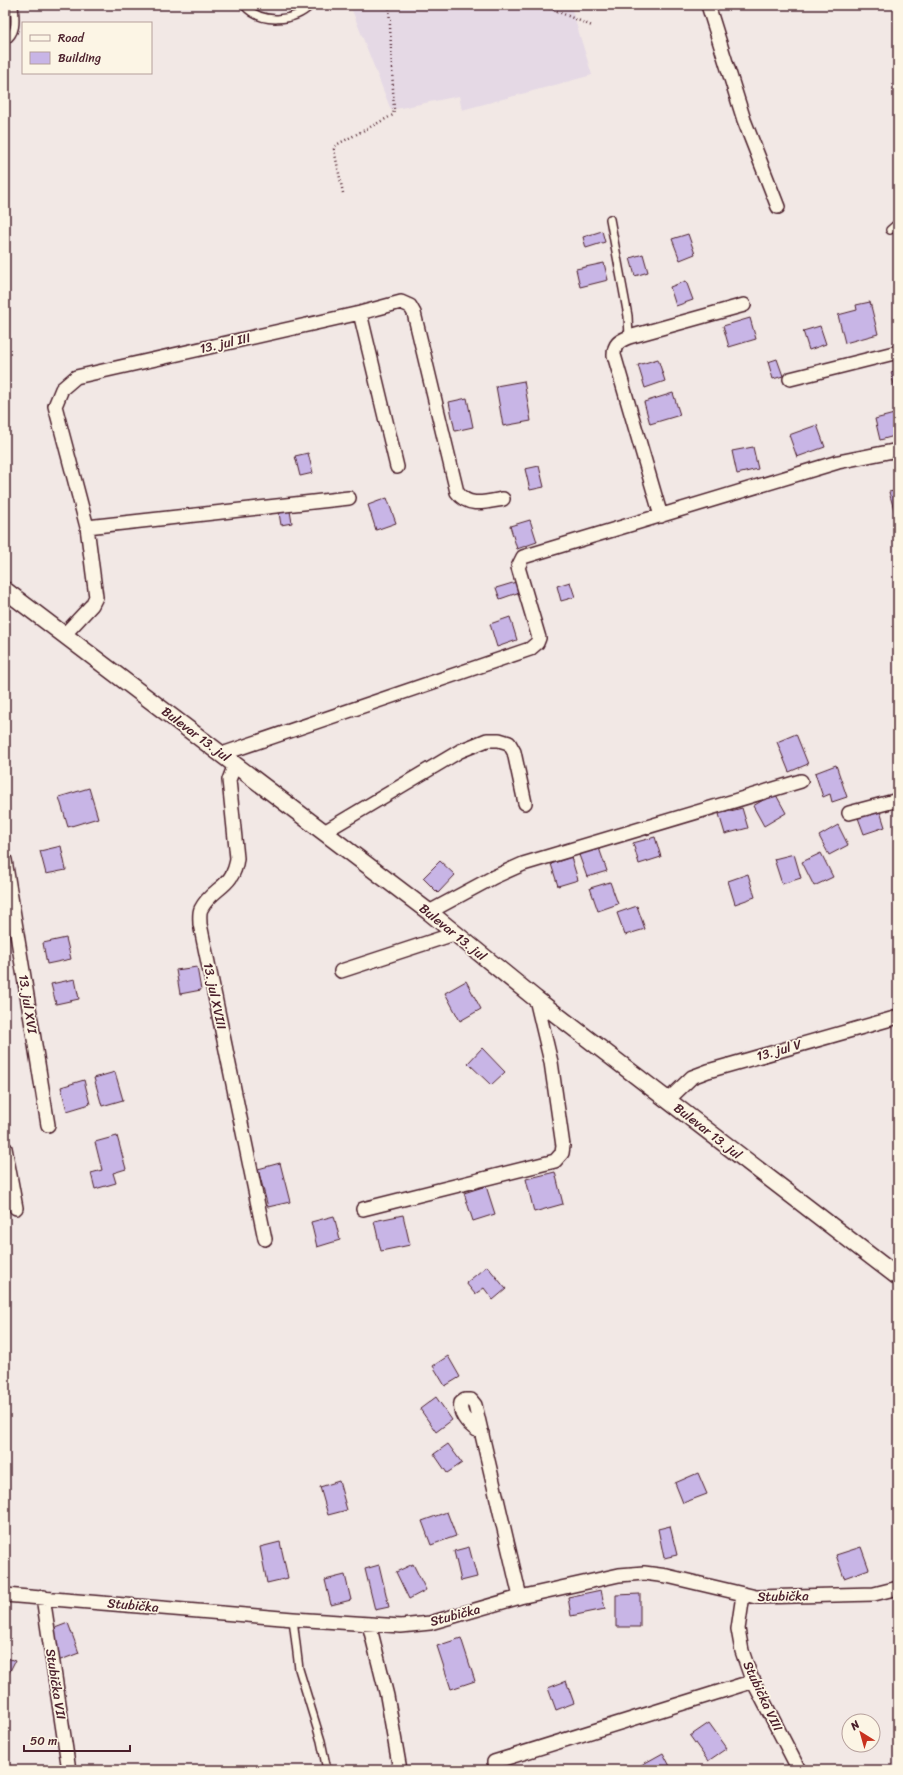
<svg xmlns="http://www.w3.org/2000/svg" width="903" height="1775" font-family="Sriracha,sans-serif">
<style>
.built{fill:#e5d9e5}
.building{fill:#c8b5e6;stroke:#4a1f2b}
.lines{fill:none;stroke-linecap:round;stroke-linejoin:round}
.service-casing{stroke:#4a1f2b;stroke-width:10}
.minor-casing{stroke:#4a1f2b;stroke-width:16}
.tertiary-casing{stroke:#4a1f2b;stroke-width:19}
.path{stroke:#4a1f2b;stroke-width:2.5;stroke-dasharray:1 3;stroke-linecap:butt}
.service{stroke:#fcf5e5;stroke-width:7}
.minor{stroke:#fcf5e5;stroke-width:13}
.tertiary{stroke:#fcf5e5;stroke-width:16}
.labels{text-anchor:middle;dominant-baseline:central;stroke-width:3.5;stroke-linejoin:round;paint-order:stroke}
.street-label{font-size:13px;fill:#4a1f2b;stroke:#fcf5e5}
</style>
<rect width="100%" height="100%" fill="#f2e8e5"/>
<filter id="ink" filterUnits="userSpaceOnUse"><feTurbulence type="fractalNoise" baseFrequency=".025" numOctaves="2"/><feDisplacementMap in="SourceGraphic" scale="8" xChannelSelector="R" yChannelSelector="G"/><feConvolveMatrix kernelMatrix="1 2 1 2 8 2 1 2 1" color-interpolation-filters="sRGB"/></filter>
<g filter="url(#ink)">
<!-- built -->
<path class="built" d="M350 5H572L571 7 592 75 462 110 459 96 391 110Z"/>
<!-- building -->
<path class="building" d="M602 231 605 242 586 248 583 237Z
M688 234 695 254 680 260 672 239Z
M643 254 648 272 635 276 630 258Z
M604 263 608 280 580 287 576 269Z
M686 281 693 300 676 306 670 287Z
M870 302 878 334 845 343 838 315 857 310 856 305Z
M750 318 756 339 729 347 723 326Z
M820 326 826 344 809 350 803 331Z
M658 359 665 381 645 388 638 365Z
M777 359 783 376 773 379 768 362Z
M898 370V388L895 389 891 372Z
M524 381 531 421 503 426 496 386Z
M673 393 680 415 650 424 644 402Z
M467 398 473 427 455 431 449 402Z
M898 413V435L880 440 875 419Z
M817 425 825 447 797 457 789 435Z
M753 447 758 469 737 474 732 451Z
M308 453 313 473 300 476 295 456Z
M539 466 544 487 530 490 525 469Z
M898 490V516L896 517 889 492Z
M387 498 396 523 376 530 368 505Z
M290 511 292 523 281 525 279 513Z
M530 520 537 542 517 549 510 526Z
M516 582 520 592 500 599 496 588Z
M570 582 575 597 561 601 557 586Z
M510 617 517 640 497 647 490 624Z
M796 734 808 764 789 772 777 742Z
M836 765 847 797 832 802 830 794 823 797 815 773Z
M89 788 98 818 68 827 59 797Z
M775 793 786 813 764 826 753 806Z
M742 808 748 828 725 834 719 814Z
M879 808 885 827 864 834 857 815Z
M838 825 848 845 829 855 819 836Z
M655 837 661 857 639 864 633 843Z
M61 846 66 870 46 874 40 851Z
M599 848 607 871 587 877 579 855Z
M821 853 833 877 814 886 802 862Z
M794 854 801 878 782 884 774 859Z
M571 857 578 880 558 886 551 864Z
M440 861 455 875 438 893 423 878Z
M748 874 755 897 735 904 728 881Z
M610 882 618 904 598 911 590 888Z
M637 906 645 929 625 935 617 913Z
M66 938 71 959 47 964 43 943Z
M197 967 201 990 180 994 176 970Z
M75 979 79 999 56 1004 51 984Z
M466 981 481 1009 460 1021 445 993Z
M482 1048 505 1072 491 1085 468 1063Z
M115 1072 123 1100 102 1106 94 1078Z
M84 1080 90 1104 67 1111 61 1087Z
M117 1136 126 1169 113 1173 116 1183 95 1189 91 1173 102 1170 95 1142Z
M280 1163 290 1202 268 1207 258 1169Z
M555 1172 563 1204 534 1212 526 1179Z
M486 1186 495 1214 473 1221 464 1193Z
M403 1215 410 1245 381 1251 374 1221Z
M334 1216 340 1240 317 1247 311 1222Z
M487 1266 506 1289 493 1300 484 1288 475 1294 466 1283Z
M448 1356 460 1377 445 1386 433 1366Z
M436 1397 452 1420 436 1432 420 1409Z
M448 1444 462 1463 447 1473 434 1454Z
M698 1473 707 1494 683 1503 675 1483Z
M339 1481 347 1510 328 1515 320 1487Z
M447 1512 456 1536 431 1545 422 1521Z
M670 1526 677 1555 664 1558 658 1529Z
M280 1542 288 1578 267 1583 260 1547Z
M469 1547 477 1577 461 1581 454 1551Z
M861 1547 869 1569 844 1578 836 1555Z
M413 1564 426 1590 409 1599 396 1572Z
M379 1565 389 1607 375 1610 365 1569Z
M345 1575 351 1600 331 1605 325 1580Z
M601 1590 605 1609 571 1616 568 1597Z
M640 1594V1627H616V1595Z
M68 1623 79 1653 58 1661 47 1631Z
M461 1638 475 1681 451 1689 437 1646Z
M5 1657 15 1661 6 1679 5 1678Z
M566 1681 574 1703 556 1710 548 1688Z
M709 1723 727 1748 708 1761 690 1736Z
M663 1753 672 1770H637L636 1768Z"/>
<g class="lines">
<!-- service casing -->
<g class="service-casing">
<path id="service" d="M244 5C261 25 294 22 311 5
M5 41C18 32 15 19 14 5
M610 219 628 316 629 337
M890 230 898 223
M293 1619 299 1669 321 1741 327 1770"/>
</g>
<!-- minor casing -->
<g class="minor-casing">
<path id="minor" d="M708 5 744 120 778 207
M360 313 397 467
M790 379 898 352
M661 516 614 355C614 344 619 341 629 337L744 305
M87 527 349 498
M65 634 92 605 96 597 87 527 55 406 62 389 76 377 360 313 401 302 410 306 414 313 457 492C468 508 486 502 503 499
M222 754 530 649 537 643 539 638 518 567 523 557 838 462 898 450
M235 764 229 780 237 858C234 888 212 887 201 909 199 913 200 920 200 924L265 1239
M849 813 898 800
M324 832 460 751 487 740H499L509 743 514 752 525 803
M5 860 48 1125
M429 912 494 877 523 864 801 781
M341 971 454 934
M668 1100 692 1077 708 1071 898 1017
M5 1148 16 1208
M363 1209 555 1161 562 1153 563 1146 551 1062 536 999
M482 1433C472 1428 458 1416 461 1403L465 1400H471L475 1405 520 1597
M5 1595 293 1619 401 1626 430 1623 520 1597 619 1575 644 1573 667 1576 756 1597 874 1594 898 1588
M743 1595 738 1629 742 1651 751 1677 799 1770
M43 1597 69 1770
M369 1624 387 1696 400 1770
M494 1762 754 1681"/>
</g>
<!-- tertiary casing -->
<g class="tertiary-casing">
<path id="tertiary" d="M5 590 429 912 536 999 898 1277"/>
</g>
<!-- path -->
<path class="path" d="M542 5 592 26
M343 193 334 149 336 145 393 115 394 110 389 5"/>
<!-- service -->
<use href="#service" class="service"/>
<!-- minor -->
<use href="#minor" class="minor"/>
<!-- tertiary -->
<use href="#tertiary" class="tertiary"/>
</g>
</g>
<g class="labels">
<!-- street labels -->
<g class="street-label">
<text transform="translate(225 343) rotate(-13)">13. jul III</text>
<text transform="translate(196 734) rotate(37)">Bulevar 13. jul</text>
<text transform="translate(453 932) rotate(39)">Bulevar 13. jul</text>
<text transform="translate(215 996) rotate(78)">13. jul XVIII</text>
<text transform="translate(28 1004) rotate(81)">13. jul XVI</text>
<text transform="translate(779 1050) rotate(-16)">13. jul V</text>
<text transform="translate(708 1131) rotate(38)">Bulevar 13. jul</text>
<text transform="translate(783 1596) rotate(-1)">Stubička</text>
<text transform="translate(133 1605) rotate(5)">Stubička</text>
<text transform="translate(455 1615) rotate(-15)">Stubička</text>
<text transform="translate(56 1684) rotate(81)">Stubička VII</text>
<text transform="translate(763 1696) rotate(65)">Stubička VIII</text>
</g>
</g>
<!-- margin -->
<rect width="903" height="1775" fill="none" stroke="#fcf5e5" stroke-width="20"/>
<rect x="10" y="10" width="883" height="1755" fill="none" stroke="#4a1f2b" stroke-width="1.5" filter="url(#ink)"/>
<!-- legend -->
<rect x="22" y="22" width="130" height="52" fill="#fcf5e5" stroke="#b59f9b"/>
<rect x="30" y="35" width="20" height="6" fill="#fcf5e5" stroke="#b59f9b"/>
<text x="58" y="42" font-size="12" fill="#4a1f2b">Road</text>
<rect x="30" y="52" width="20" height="12" fill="#c8b5e6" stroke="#b59f9b"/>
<text x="58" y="62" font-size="12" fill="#4a1f2b">Building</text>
<!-- north arrow -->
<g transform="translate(861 1733) rotate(323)"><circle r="19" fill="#fcf5e5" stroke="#b59f9b"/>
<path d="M0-3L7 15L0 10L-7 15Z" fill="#c8321e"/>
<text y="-6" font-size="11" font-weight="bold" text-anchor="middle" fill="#4a1f2b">N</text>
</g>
<!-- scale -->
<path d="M24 1745v6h106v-6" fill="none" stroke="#4a1f2b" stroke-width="2"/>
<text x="30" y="1745" font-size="12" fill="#4a1f2b" stroke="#fcf5e5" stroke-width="3" paint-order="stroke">50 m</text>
</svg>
